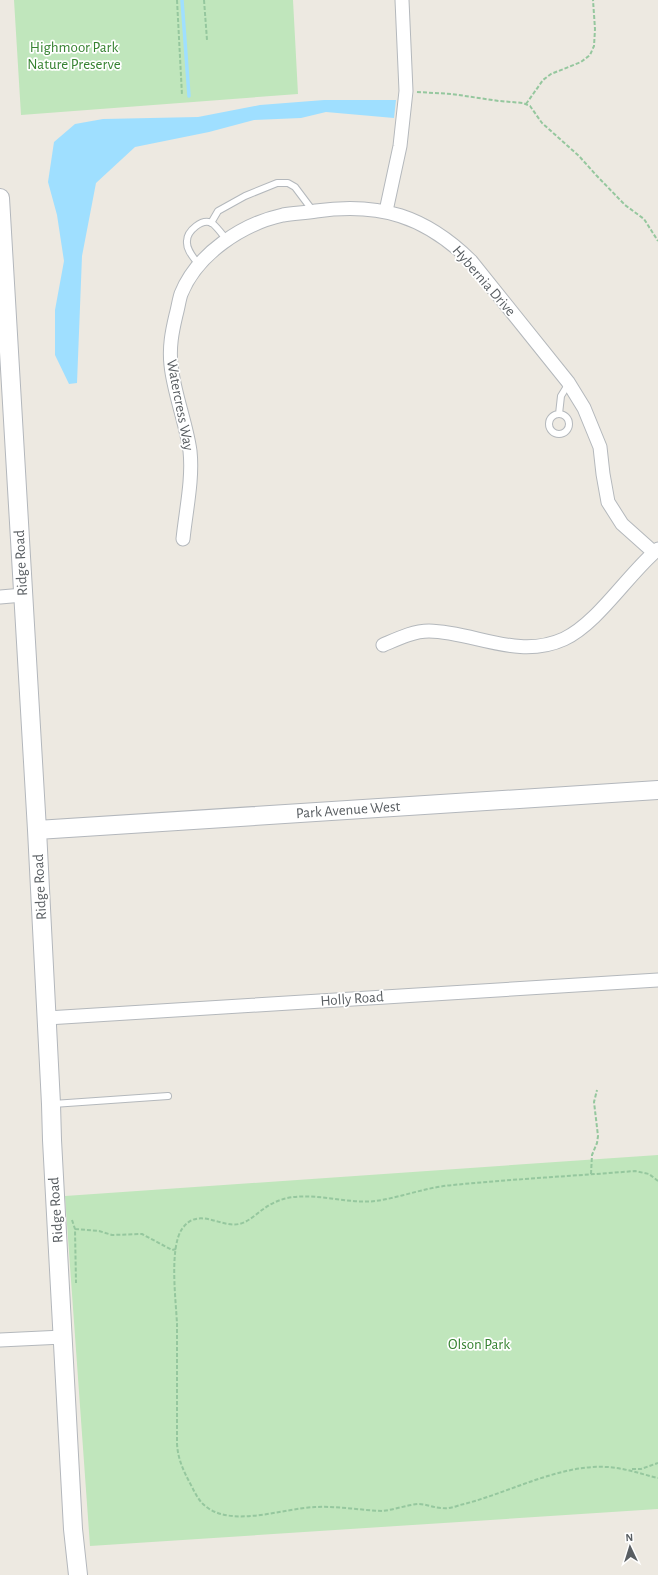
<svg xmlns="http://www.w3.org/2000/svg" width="658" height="1575" font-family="'Alegreya Sans',sans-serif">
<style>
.green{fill:#c0e6bc}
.water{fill:#9fdfff}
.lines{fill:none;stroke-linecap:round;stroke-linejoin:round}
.stream{stroke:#9fdfff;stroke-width:3.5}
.lane-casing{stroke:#b4b8bc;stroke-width:8}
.street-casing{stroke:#b4b8bc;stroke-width:15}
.secondary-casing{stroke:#b3b7bc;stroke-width:20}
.path{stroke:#95c79e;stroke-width:2;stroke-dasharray:4 2;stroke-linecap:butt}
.lane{stroke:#fff;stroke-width:6}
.street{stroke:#fff;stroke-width:13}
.secondary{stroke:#fff;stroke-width:18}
.labels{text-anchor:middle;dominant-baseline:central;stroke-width:3.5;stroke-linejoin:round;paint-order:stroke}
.park-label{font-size:15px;fill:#368231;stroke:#fff}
.street-label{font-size:15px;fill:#595e62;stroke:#fff}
</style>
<rect width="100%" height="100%" fill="#ede9e1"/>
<!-- green -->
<path class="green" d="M14 0H293L298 94 21 115Z
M658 1155V1509L90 1546 65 1196Z"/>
<!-- water -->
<path class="water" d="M324 100H396L394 118 326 112 301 118 254 120 209 132 135 147 96 183 82 256 77 383 69 384 55 355V310L64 261 57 215 48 182 54 142 75 124 103 119 198 117 260 105Z"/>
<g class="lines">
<!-- stream -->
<path class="stream" d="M182 0 189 96"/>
<!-- lane casing -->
<g class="lane-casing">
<path id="lane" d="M211 223 218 211 245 196 277 183H288L295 187 313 211
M199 265C194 258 186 250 187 241 187 231 202 218 212 223 217 227 222 234 226 239
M559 414 561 396 569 383
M549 424a10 10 0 1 1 20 0a10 10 0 1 1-20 0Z
M53 1104 168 1096"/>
</g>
<!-- street casing -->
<g class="street-casing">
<path id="street" d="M386 211 400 146 406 91 402 0
M183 539C186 510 193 479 190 451 186 422 174 394 171 365 169 347 172 332 176 315 178 308 179 300 181 294 197 254 242 224 283 215 294 213 305 213 316 211 380 202 425 216 471 261L568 382 584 408 600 447 603 474 608 502 622 524 650 549 652 554
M0 597 23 595
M383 645C397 639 413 631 429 631 475 632 518 660 564 639 598 623 628 574 658 549
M47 1018 658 980
M0 1340 63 1337"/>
</g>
<!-- secondary casing -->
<g class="secondary-casing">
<path id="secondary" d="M0 198 37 830 51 1104 52 1140 73 1529 78 1575
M37 830 658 790"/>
</g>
<!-- path -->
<path class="path" d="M177 0 182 95
M204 0 207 40
M417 92 452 94 499 101 523 103 530 106 542 123 579 156 596 175 625 205 644 219 658 241
M526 104 543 80 551 74 581 62 590 55 594 46 595 29 593 0
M591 1174 592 1155 597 1143 598 1136 594 1102 597 1090
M658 1181 649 1174 635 1171C574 1176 514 1179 453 1185 427 1187 402 1197 376 1201 349 1204 321 1194 294 1197 284 1198 273 1202 265 1208 257 1213 249 1222 239 1224 220 1228 198 1206 182 1229 169 1248 176 1301 177 1324 177 1364 177 1404 177 1444 178 1460 184 1472 192 1487 196 1495 200 1503 208 1508 235 1527 285 1508 315 1507 337 1506 360 1510 382 1511 394 1510 406 1505 418 1504 427 1504 434 1508 442 1508 448 1509 454 1507 460 1505 507 1494 559 1464 607 1467 625 1468 641 1474 658 1478
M72 1220 75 1229 76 1283
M75 1229 99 1231 112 1235 142 1234 172 1250 176 1249
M632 1469H641L658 1463"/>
<!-- lane -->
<use href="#lane" class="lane"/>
<!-- street -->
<use href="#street" class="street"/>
<!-- secondary -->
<use href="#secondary" class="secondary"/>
</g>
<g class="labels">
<!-- park labels -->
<g class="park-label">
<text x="74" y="47">Highmoor Park<tspan x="74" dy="17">Nature Preserve</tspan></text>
<text x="479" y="1344">Olson Park</text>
</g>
<!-- street labels -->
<g class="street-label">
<text transform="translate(484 281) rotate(49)">Hybernia Drive</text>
<text transform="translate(180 405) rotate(79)">Watercress Way</text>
<text transform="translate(21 563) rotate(-93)">Ridge Road</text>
<text transform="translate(348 810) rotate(-4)">Park Avenue West</text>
<text transform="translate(40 887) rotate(-93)">Ridge Road</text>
<text transform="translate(352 999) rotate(-4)">Holly Road</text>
<text transform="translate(56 1210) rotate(-94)">Ridge Road</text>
</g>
</g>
<!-- north arrow -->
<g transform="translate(630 1547) rotate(356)" stroke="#ffffff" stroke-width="3" paint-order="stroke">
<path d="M0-3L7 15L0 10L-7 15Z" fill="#595e62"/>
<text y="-6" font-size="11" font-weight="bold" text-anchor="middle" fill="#595e62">N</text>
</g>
</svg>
